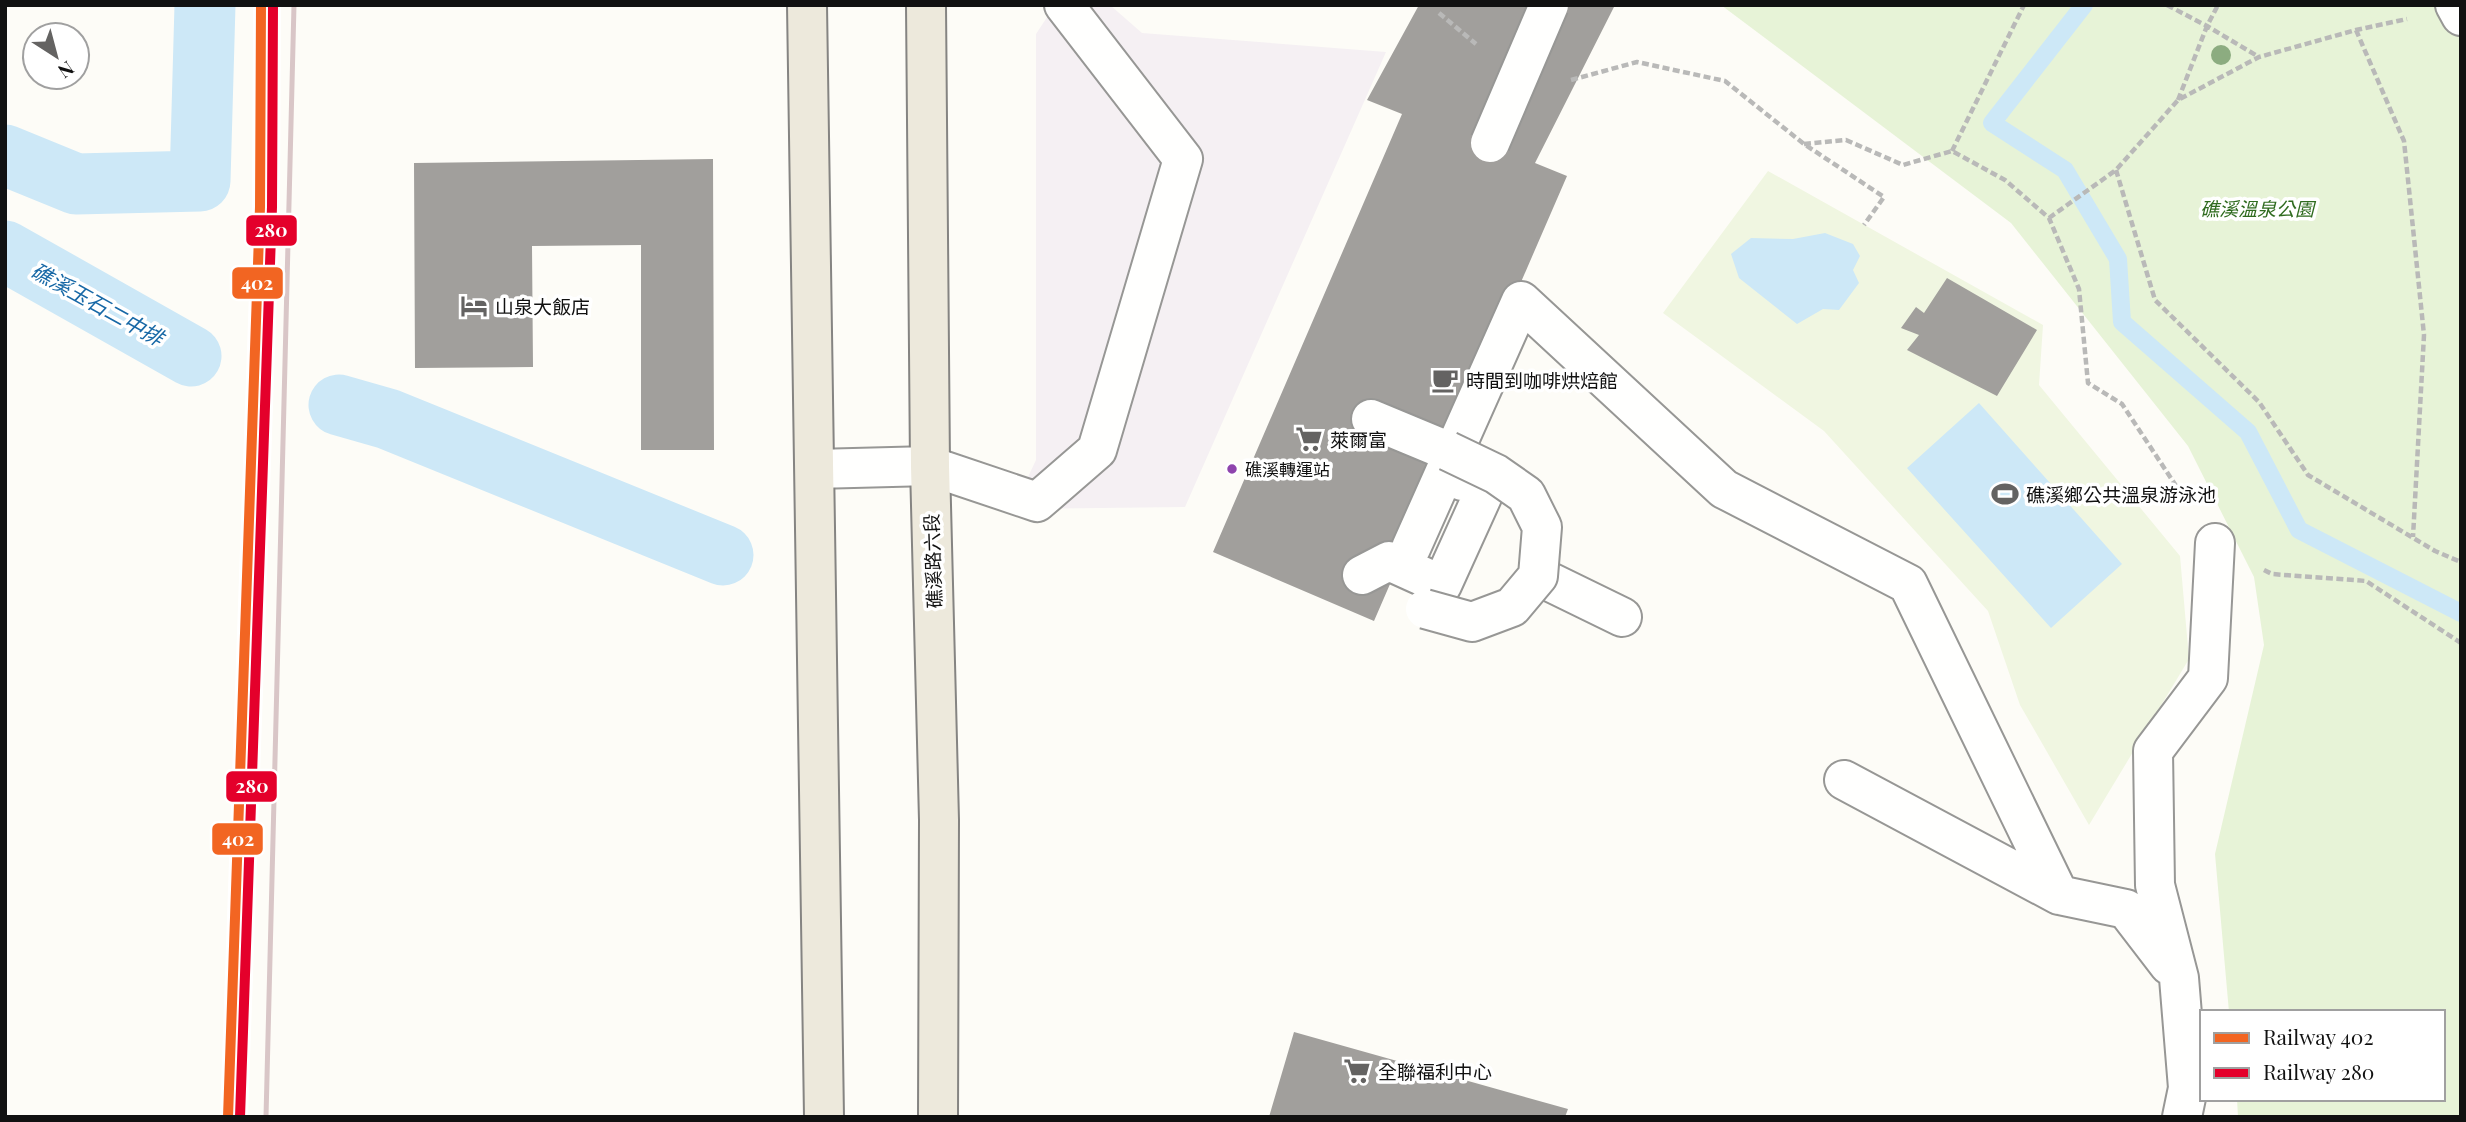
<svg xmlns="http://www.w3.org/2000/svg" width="2466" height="1122" font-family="'Playfair Display','Noto Sans TC',serif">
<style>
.industrial{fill:#f5f0f3}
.green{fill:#e7f3d7}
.pitch{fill:#f0f6e1}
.water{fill:#cde8f7}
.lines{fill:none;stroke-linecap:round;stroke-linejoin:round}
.stream{stroke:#cde8f7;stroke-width:18}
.canal{stroke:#cde8f7;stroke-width:61}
.building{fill:#a19f9c}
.minor-casing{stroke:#979795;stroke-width:42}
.major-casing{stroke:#858482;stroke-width:42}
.path{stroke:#b9b9b8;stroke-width:4.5;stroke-dasharray:7 3.5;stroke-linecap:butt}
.minor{stroke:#fffffe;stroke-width:38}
.major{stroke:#ede9dc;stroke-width:38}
.rail{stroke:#d9c6c7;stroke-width:5}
.minor-bridge-casing{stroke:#979795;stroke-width:42;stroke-linecap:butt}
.minor-bridge{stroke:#fffffe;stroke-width:38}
.rail-1-casing{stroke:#fff;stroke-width:16}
.rail-2-casing{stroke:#fff;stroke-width:16}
.rail-1{stroke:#f26522;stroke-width:10}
.rail-2{stroke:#e4002b;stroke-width:10}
.tree{fill:#8cac80}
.bus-dot{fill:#8e44ad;stroke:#fff;stroke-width:2.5}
.labels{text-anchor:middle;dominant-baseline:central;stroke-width:7;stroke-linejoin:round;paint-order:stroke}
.bus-label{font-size:17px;fill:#111;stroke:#fff;text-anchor:start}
.park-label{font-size:19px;font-style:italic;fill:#2f6b1f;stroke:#fff}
.poi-label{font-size:19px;fill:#111;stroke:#fff;text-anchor:start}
.street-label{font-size:19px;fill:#111;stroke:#fff}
.water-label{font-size:21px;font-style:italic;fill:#1768a6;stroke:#fff}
.line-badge{stroke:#fff;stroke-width:2.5}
.badge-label{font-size:19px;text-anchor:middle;font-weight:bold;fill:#fff}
</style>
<rect width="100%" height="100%" fill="#fdfcf7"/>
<!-- industrial -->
<path class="industrial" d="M1055 5H1110L1142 33 1386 52 1185 507 1013 509 1036 460V34Z"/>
<!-- green -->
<path class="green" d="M1721 5H2442L2461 34V1117H2238L2237 1099H2443V1012H2229L2215 854 2264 645 2254 577 2188 446 2011 223Z"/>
<!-- pitch -->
<path class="pitch" d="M1768 171 2043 325 2039 385 2180 556 2189 659 2089 825 2020 705 1988 611 1824 431 1663 313Z"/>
<!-- water -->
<path class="water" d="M1825 233 1853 244 1860 256 1853 270 1859 283 1839 310 1823 309 1797 324 1739 278 1731 254 1751 238 1793 239Z
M1979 403 2122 564 2051 628 1907 468Z"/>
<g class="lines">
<!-- stream -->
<path class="stream" d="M2084 5 1992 123 2065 170 2118 259 2122 322 2248 432 2299 530 2461 613"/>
<!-- canal -->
<path class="canal" d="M5 155 76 184 200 181 205 5
M5 251 191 356
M339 405 388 419 723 555"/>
</g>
<!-- building -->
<path class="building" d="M1419 5H1615L1535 163 1567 176 1374 621 1213 552 1402 114 1367 100Z
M713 159 714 450H641V245L532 246 533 367 415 368 414 163Z
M1947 278 2037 330 1997 396 1907 350 1919 335 1901 328 1916 307 1924 313Z
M1294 1032 1568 1109 1565 1117H1269Z"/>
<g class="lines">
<!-- minor casing -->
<g class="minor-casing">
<path id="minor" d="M2455 5 2461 16
M1371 419 1448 451
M815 469 930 466 1037 502 1097 450 1183 159 1064 5
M1411 548 1521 301 1724 489 1908 584 2059 895
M1362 575 1389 561 1442 585 1491 477 1469 467 1462 481
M1538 576 1622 617
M1844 780 2059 895 2126 909 2169 965
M2182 1117 2188 1088 2179 978 2155 885 2153 751 2208 678 2215 543"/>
</g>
<!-- major casing -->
<g class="major-casing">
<path id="major" d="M807 5 824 1117
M926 5 930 466 939 820 938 1117"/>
</g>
<!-- path -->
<path class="path" d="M2167 5 2207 26 2259 57
M1439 13 1476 44
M2356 30 2404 141 2424 335 2413 537
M1571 80 1637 62 1725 81 1804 144 1884 197 1864 225
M2178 100 2207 26 2218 5
M1804 144 1846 140 1903 165 1952 151 2005 180 2049 218 2079 289 2088 383 2122 404 2188 504
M1952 151 2024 5
M2116 170 2155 300 2259 402 2308 475 2435 551 2461 562
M2049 218 2116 170 2178 100 2259 57 2356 30 2407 19
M2264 570 2272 574 2366 581 2461 643"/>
<!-- minor -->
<use href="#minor" class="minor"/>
<!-- major -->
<use href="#major" class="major"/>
<!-- rail -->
<path class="rail" d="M266 1117 294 5"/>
<!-- minor-bridge casing -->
<g class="minor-bridge-casing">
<path id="minor-bridge" d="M1490 143 1549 5
M1425 609 1472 622 1512 607 1538 576 1542 527 1526 495 1496 474 1448 451"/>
</g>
<!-- minor-bridge -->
<use href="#minor-bridge" class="minor-bridge"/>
<!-- rail-1 casing -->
<g class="rail-1-casing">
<path id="rail-1" d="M228 1117 260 207 261 5"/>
</g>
<!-- rail-2 casing -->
<g class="rail-2-casing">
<path id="rail-2" d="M240 1117 272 207 273 5"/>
</g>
<!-- rail-1 -->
<use href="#rail-1" class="rail-1"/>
<!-- rail-2 -->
<use href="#rail-2" class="rail-2"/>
</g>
<!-- trees -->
<circle class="tree" cx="2221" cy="55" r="10"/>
<!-- icons -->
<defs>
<g id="hotel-bare" transform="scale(2.1)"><path d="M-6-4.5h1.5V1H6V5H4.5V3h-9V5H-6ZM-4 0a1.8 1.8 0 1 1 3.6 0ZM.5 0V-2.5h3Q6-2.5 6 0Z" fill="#646362" stroke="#fff" stroke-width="2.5" paint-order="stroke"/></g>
<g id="cafe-bare" transform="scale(2.1)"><path d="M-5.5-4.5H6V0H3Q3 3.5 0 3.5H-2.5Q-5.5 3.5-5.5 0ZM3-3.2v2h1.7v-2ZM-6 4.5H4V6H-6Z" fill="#646362" stroke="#fff" stroke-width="2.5" paint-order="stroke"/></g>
<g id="supermarket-bare" transform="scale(2.1)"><path d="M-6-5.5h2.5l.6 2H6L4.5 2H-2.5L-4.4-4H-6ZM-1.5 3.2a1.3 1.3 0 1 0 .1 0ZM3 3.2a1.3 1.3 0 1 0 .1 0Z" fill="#646362" stroke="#fff" stroke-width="2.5" paint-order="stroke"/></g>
<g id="stadium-bare" transform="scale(2.1)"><path d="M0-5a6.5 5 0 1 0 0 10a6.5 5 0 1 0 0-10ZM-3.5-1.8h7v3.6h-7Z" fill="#646362" stroke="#fff" stroke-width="2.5" paint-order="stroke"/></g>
</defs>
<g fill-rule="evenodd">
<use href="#hotel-bare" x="474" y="306"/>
<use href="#cafe-bare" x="1445" y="380"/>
<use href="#supermarket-bare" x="1309" y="439"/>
<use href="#stadium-bare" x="2005" y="494"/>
<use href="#supermarket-bare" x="1357" y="1071"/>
</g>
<!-- markers -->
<circle class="bus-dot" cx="1232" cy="469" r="6"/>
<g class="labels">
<!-- bus labels -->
<g class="bus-label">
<text x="1245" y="469">礁溪轉運站</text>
</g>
<!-- park labels -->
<g class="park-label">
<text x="2257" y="208">礁溪溫泉公園</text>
</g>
<!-- poi labels -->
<g class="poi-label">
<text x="495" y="306">山泉大飯店</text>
<text x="1466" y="380">時間到咖啡烘焙館</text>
<text x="1330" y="439">萊爾富</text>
<text x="2026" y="494">礁溪鄉公共溫泉游泳池</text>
<text x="1378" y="1071">全聯福利中心</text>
</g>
<!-- street labels -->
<g class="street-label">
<text transform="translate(932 561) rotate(-92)">礁溪路六段</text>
</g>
<!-- water labels -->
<g class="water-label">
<text transform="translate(98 303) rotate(29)">礁溪玉石二中排</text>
</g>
</g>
<g class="line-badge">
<rect x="245" y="214" width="53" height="33" rx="7" fill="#e4002b"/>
<rect x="231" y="266" width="53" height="34" rx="7" fill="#f26522"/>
<rect x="225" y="770" width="53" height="33" rx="7" fill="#e4002b"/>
<rect x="211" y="822" width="53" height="34" rx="7" fill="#f26522"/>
</g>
<g class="badge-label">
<text x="271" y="237">280</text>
<text x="257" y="290">402</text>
<text x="252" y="793">280</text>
<text x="238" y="846">402</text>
</g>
<!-- border -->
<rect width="2466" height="1122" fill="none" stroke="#111111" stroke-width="14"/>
<!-- legend -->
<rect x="2200" y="1010" width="245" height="91" fill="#ffffff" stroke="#a0a0a0" stroke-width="2"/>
<rect x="2214" y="1033" width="35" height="10" fill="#f26522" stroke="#a0a0a0" stroke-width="2"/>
<text x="2263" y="1045" font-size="21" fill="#111111">Railway 402</text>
<rect x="2214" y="1068" width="35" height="10" fill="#e4002b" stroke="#a0a0a0" stroke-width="2"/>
<text x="2263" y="1080" font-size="21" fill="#111111">Railway 280</text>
<!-- north arrow -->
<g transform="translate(56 56) rotate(144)"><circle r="33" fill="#ffffff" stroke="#a0a0a0" stroke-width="2"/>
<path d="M0-5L12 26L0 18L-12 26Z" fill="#646362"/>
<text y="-10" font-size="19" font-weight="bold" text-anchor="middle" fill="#111111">N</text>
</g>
</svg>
